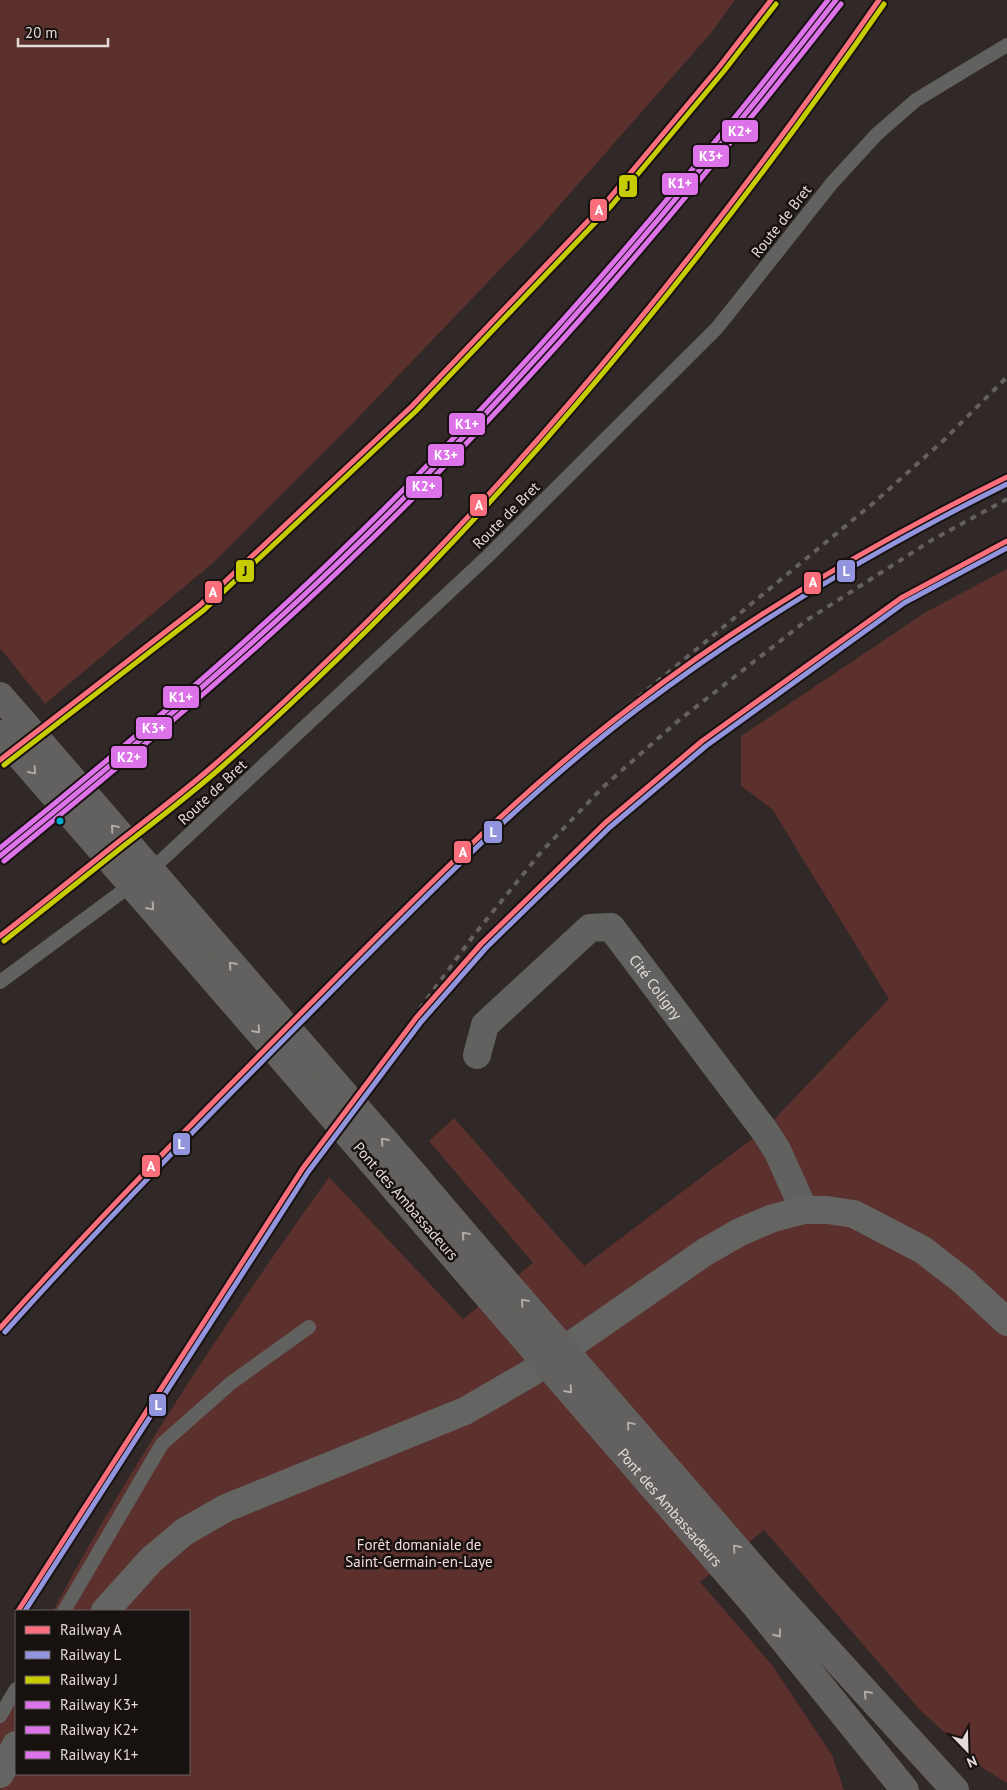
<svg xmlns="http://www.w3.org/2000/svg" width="1007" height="1790" font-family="'PT Sans',sans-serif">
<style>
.green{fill:#5b302d}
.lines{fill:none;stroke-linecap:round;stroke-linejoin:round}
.lane{stroke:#616160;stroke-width:14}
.street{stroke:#616160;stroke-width:28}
.secondary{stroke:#646462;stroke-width:28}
.primary{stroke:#63615f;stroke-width:28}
.rail{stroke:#63605f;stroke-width:4;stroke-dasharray:6 6;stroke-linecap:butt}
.primary-bridge{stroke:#63615f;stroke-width:28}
.rail-1-casing{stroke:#171110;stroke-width:9}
.rail-2-casing{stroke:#171110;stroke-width:9}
.rail-3-casing{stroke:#171110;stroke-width:9}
.rail-4-casing{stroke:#171110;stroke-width:9}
.rail-5-casing{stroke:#171110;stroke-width:9}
.rail-6-casing{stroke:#171110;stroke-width:9}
.rail-1{stroke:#fb6e7c;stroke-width:5}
.rail-2{stroke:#9294de;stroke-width:5}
.rail-3{stroke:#c6cc00;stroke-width:5}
.rail-4{stroke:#dc73e8;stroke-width:5}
.rail-5{stroke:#dc73e8;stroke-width:5}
.rail-6{stroke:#dc73e8;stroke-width:5}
.oneway{stroke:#b0aaa8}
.bus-dot{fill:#00a9ce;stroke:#171110;stroke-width:2}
.labels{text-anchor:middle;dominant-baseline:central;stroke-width:5;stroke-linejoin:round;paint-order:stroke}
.street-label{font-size:15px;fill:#e4dad9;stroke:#171110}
.park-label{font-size:15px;fill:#f6dcda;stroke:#171110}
.line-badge{stroke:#171110;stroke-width:2}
.badge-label{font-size:14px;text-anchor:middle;font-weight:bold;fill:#fff}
.pale-badge-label{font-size:14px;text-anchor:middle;font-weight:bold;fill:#111}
</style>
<rect width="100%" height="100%" fill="#302928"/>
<!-- green -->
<path class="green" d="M0 0H735L711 33 536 232 350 426 214 562 45 704 0 648Z
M1007 569V1783L984 1769 919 1709 764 1530 700 1582 772 1665 832 1755 844 1790H0V1711L16 1681V1774H189V1611H53C134 1459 229 1317 329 1177L463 1319 533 1263 429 1141 454 1118 584 1266 764 1130 889 999 772 809 741 786V736L926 612Z"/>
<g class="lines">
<!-- lane -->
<path class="lane" d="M0 982 150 871 488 556 717 328 832 183 877 134 916 100 1007 45
M64 1611 162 1444 231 1383 309 1327
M0 1716 16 1689"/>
<!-- street -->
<path class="street" id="s1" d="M477 1055 485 1025 590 928 611 927 764 1130 777 1150 804 1210"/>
<!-- secondary -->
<path class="secondary" d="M105 1611 151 1560 184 1532 226 1508 465 1411 529 1374 705 1252 740 1232 773 1218 804 1210H827L854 1214 923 1250 963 1281 1007 1322
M0 1774 16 1745"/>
<!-- primary -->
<path class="primary" d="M0 696 20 719
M416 1177 497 1272
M398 1192 480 1287
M768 1585 955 1790
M751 1600 905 1790"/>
<!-- rail -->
<path class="rail" d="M583 743 877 500 945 439 1007 377
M363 1086 474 935 542 851 603 787 678 721 807 620 932 540 1007 499"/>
<!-- primary-bridge -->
<g class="primary-bridge">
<path d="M20 719 416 1177"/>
<path d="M1 734 398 1192"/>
<path d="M497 1272 768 1585"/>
<path id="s2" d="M480 1287 751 1600"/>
</g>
<!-- rail-1 casing -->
<g class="rail-1-casing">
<path id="rail-1" d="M0 760 200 605 412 406 607 201 719 67 771 0
M0 936C39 906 78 874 117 843 149 818 182 793 213 766 469 541 685 279 879 0
M0 1328C99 1217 204 1111 309 1005 412 901 515 795 632 706 748 616 875 542 1007 477
M18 1611 303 1168 416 1018 481 944 605 823 702 741 901 598 1007 541"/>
</g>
<!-- rail-2 casing -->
<g class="rail-2-casing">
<path id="rail-2" d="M5 1332C107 1218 214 1110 322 1001 423 899 524 795 639 708 754 621 878 548 1007 484
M25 1611 308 1172 421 1022 486 948 609 828 706 746 904 603 1007 548"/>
</g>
<!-- rail-3 casing -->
<g class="rail-3-casing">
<path id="rail-3" d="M4 765 204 610 416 411 612 205 724 71 776 4
M4 941C43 910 82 879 121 848 153 823 186 798 217 771 473 545 690 283 884 4"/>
</g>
<!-- rail-4 casing -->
<g class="rail-4-casing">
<path id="rail-4" d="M0 856C117 761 233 664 341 560 521 387 683 196 836 0"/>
</g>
<!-- rail-5 casing -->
<g class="rail-5-casing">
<path id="rail-5" d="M4 861C121 765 237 669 346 564 526 392 688 200 841 4"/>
</g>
<!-- rail-6 casing -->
<g class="rail-6-casing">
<path id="rail-6" d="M0 848C116 754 231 658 338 554 516 383 677 195 828 0"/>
</g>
<!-- rail-1 -->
<use href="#rail-1" class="rail-1"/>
<!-- rail-2 -->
<use href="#rail-2" class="rail-2"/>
<!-- rail-3 -->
<use href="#rail-3" class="rail-3"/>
<!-- rail-4 -->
<use href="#rail-4" class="rail-4"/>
<!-- rail-5 -->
<use href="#rail-5" class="rail-5"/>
<!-- rail-6 -->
<use href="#rail-6" class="rail-6"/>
</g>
<!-- one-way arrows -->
<defs><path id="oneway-chevron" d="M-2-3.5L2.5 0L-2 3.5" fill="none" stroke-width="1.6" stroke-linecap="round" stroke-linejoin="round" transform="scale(1.25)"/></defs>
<g class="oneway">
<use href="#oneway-chevron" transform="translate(33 771) rotate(49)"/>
<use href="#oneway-chevron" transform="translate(114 828) rotate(-131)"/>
<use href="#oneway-chevron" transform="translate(151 907) rotate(49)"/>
<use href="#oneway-chevron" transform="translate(232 965) rotate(-131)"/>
<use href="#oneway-chevron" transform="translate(257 1030) rotate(49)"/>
<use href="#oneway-chevron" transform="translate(384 1141) rotate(-131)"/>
<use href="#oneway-chevron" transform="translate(465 1235) rotate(-131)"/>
<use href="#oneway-chevron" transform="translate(524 1302) rotate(-131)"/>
<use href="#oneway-chevron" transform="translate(569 1390) rotate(49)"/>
<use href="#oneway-chevron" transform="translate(630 1425) rotate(-131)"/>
<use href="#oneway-chevron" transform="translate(736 1548) rotate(-131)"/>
<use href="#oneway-chevron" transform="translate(778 1634) rotate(52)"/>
<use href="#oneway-chevron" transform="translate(867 1694) rotate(-133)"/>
</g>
<!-- markers -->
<circle class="bus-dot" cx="60" cy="821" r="4.5"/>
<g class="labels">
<!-- street labels -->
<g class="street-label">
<text transform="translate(781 221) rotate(-52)">Route de Bret</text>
<text transform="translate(506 515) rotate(-45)">Route de Bret</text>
<text transform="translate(212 792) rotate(-43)">Route de Bret</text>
<text stroke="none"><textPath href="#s1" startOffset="270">Cité Coligny</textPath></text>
<text transform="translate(406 1201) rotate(49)">Pont des Ambassadeurs</text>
<text stroke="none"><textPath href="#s2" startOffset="291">Pont des Ambassadeurs</textPath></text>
</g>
<!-- park labels -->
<g class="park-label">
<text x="419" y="1544">Forêt domaniale de<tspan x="419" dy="17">Saint-Germain-en-Laye</tspan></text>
</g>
</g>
<g class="line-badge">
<rect x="721" y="119" width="38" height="24" rx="5" fill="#dc73e8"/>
<rect x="692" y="144" width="38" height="24" rx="5" fill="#dc73e8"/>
<rect x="661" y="172" width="38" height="24" rx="5" fill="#dc73e8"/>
<rect x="618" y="174" width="20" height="24" rx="5" fill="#c6cc00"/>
<rect x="589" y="198" width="19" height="24" rx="5" fill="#fb6e7c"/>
<rect x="448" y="412" width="38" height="24" rx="5" fill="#dc73e8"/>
<rect x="427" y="443" width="38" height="24" rx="5" fill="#dc73e8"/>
<rect x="405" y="475" width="38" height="24" rx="5" fill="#dc73e8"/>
<rect x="469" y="493" width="19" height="24" rx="5" fill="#fb6e7c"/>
<rect x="836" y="559" width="20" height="24" rx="5" fill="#9294de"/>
<rect x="235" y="559" width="20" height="24" rx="5" fill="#c6cc00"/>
<rect x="803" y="571" width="19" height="24" rx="5" fill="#fb6e7c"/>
<rect x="204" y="580" width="19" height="24" rx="5" fill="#fb6e7c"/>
<rect x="162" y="685" width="38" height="24" rx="5" fill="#dc73e8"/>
<rect x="135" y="716" width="38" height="24" rx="5" fill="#dc73e8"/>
<rect x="110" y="745" width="38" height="24" rx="5" fill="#dc73e8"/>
<rect x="483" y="820" width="20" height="24" rx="5" fill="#9294de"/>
<rect x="453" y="840" width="19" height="24" rx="5" fill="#fb6e7c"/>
<rect x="172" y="1132" width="19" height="24" rx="5" fill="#9294de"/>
<rect x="141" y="1154" width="20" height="24" rx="5" fill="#fb6e7c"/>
<rect x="148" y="1393" width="19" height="24" rx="5" fill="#9294de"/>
</g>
<g class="badge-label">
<text x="740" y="136">K2+</text>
<text x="711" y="161">K3+</text>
<text x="680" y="188">K1+</text>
<text x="599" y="215">A</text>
<text x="467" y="429">K1+</text>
<text x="446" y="460">K3+</text>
<text x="424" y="491">K2+</text>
<text x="479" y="510">A</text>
<text x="846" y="576">L</text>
<text x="813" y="587">A</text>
<text x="213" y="597">A</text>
<text x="181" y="702">K1+</text>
<text x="154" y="733">K3+</text>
<text x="129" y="762">K2+</text>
<text x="493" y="837">L</text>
<text x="463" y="857">A</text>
<text x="181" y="1149">L</text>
<text x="151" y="1171">A</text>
<text x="158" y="1410">L</text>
</g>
<g class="pale-badge-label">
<text x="628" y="191">J</text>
<text x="245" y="576">J</text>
</g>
<!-- legend -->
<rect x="15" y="1610" width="175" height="165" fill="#171110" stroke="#696160"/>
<rect x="25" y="1626" width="25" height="8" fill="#fb6e7c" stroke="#696160"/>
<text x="60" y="1635" font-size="15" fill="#e4dad9">Railway A</text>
<rect x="25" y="1651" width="25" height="8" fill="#9294de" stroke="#696160"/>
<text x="60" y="1660" font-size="15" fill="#e4dad9">Railway L</text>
<rect x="25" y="1676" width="25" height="8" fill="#c6cc00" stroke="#696160"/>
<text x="60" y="1685" font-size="15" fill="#e4dad9">Railway J</text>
<rect x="25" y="1701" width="25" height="8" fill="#dc73e8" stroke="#696160"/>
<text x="60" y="1710" font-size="15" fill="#e4dad9">Railway K3+</text>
<rect x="25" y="1726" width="25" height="8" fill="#dc73e8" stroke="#696160"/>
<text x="60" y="1735" font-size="15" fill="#e4dad9">Railway K2+</text>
<rect x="25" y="1751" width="25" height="8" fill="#dc73e8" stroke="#696160"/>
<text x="60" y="1760" font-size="15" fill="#e4dad9">Railway K1+</text>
<!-- north arrow -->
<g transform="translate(967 1750) rotate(157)" stroke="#171110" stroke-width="4" paint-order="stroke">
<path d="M0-4L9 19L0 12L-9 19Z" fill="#e4dad9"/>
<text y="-8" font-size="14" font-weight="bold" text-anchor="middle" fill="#e4dad9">N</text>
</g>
<!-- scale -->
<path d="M18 38v8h90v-8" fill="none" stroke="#e4dad9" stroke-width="2.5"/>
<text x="25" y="38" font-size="15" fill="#e4dad9" stroke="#171110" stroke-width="4" paint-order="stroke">20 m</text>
</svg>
